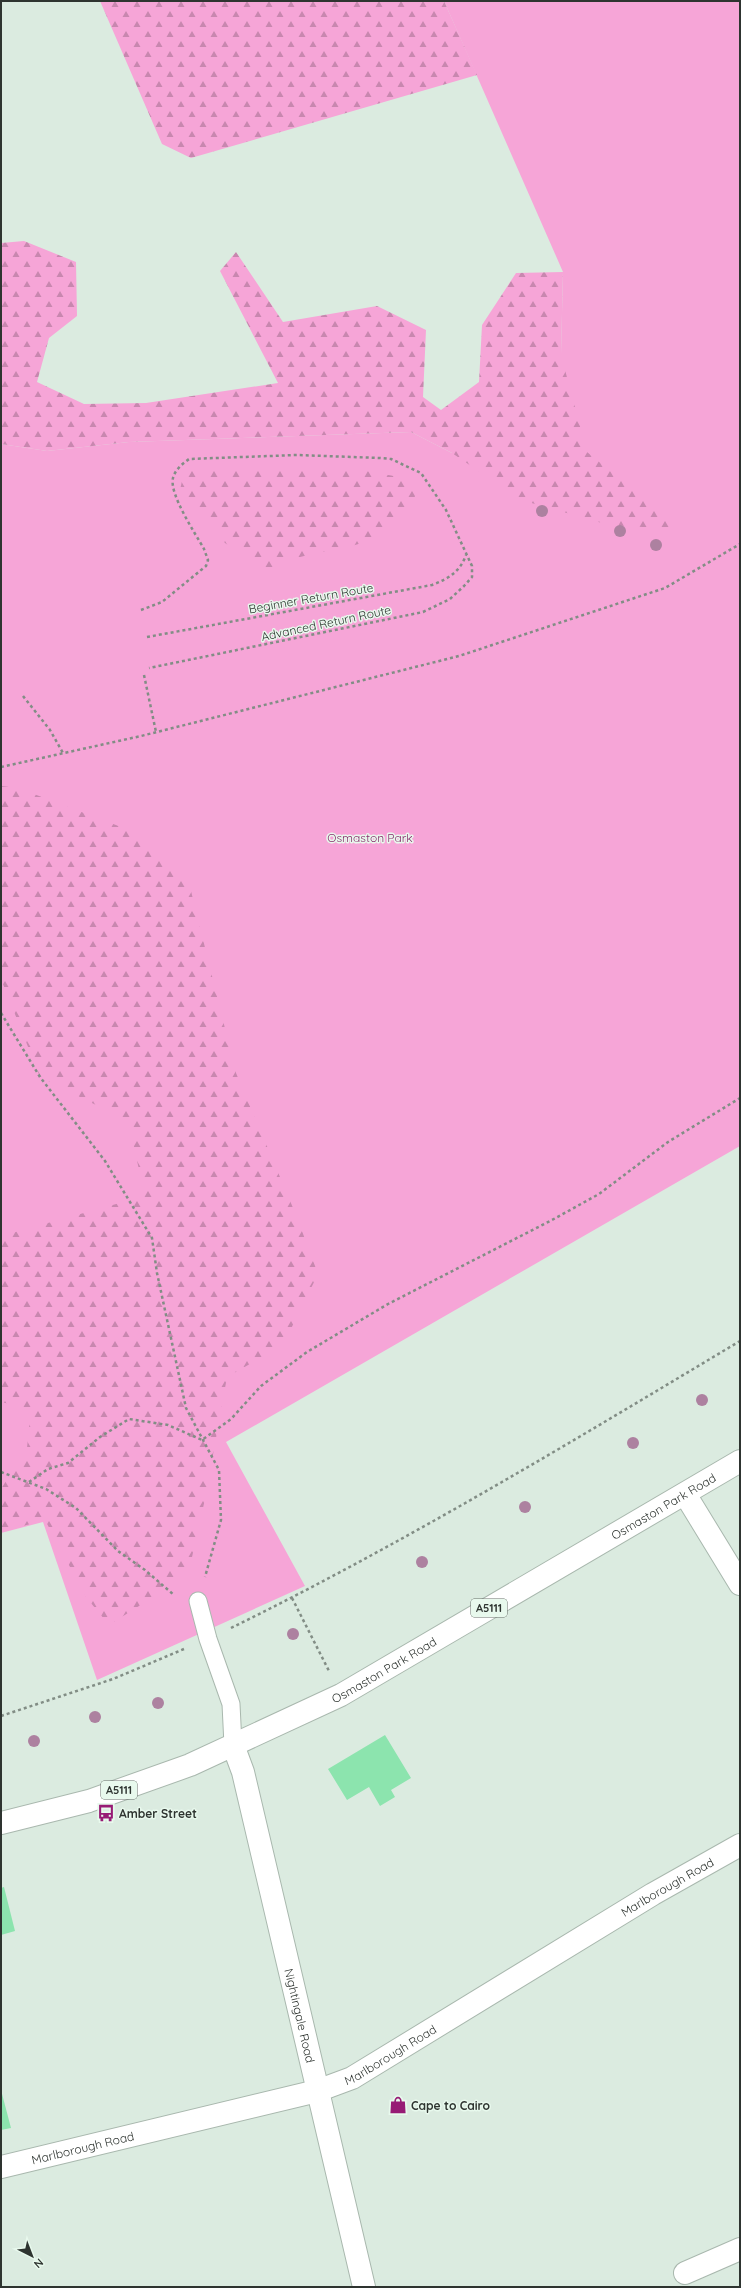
<svg xmlns="http://www.w3.org/2000/svg" width="741" height="2288" font-family="Quicksand,sans-serif">
<style>
.green{fill:#f6a5d7}
.forest{fill:url(#forest-firs)}
.building{fill:#8ce4ae}
.lines{fill:none;stroke-linecap:round;stroke-linejoin:round}
.lane-casing{stroke:#a9b8ae;stroke-width:19}
.street-casing{stroke:#a9b8ae;stroke-width:24}
.highway-casing{stroke:#a9b8ae;stroke-width:24}
.path{stroke:#828d85;stroke-width:2.5;stroke-dasharray:3 3;stroke-linecap:butt}
.lane{stroke:#fff;stroke-width:17}
.street{stroke:#fff;stroke-width:22}
.highway{stroke:#fff;stroke-width:22}
.tree{fill:#ad81a0}
.labels{text-anchor:middle;dominant-baseline:central;stroke-width:3;stroke-linejoin:round;paint-order:stroke}
.shield{fill:#e8f9ed;stroke:#666f69;stroke-width:1}
.shield-label{font-size:11px;font-weight:bold;fill:#2e3430}
.street-label{font-size:12px;fill:#2e3430;stroke:#e8f9ed}
.park-label{font-size:12px;fill:#872b6b;stroke:#e8f9ed}
.poi-label{font-size:12px;font-weight:bold;fill:#2e3430;stroke:#e8f9ed;text-anchor:start}
</style>
<defs>
<pattern id="forest-firs" width="22" height="20" patternUnits="userSpaceOnUse"><rect width="22" height="20" fill="#f6a5d7"/><path d="M5 1l3.5 6h-7zM16 11l3.5 6h-7z" fill="#c887af"/></pattern>
</defs>
<rect width="100%" height="100%" fill="#dbebe0"/>
<!-- green -->
<path class="green" d="M444 1H740V1146L226 1442 305 1586 97 1680 43 1522 1 1533V444L47 451 129 442 411 432 452 453 559 434 563 272Z"/>
<!-- forest -->
<path class="forest" d="M100 1H444L477 75 191 158 162 144Z
M24 241 76 262 77 316 49 338 37 382 84 404 146 403 278 383 220 271 236 252 283 322 377 306 426 330 423 397 441 410 479 382 482 325 516 273 563 272 561 355 587 452 632 489 676 529 609 525 521 500 452 453 411 432 129 442 47 451 1 444V243Z
M201 467H345L410 479 418 489C396 546 355 544 304 556 291 559 279 566 267 571L225 543 180 490 184 472Z
M1 786 18 788 137 833 191 891 236 1073 296 1215 318 1274 283 1345 227 1377 205 1499 188 1575 109 1625 86 1597 45 1520 1 1532V1489L27 1448 31 1409 1 1402V1236L145 1196 128 1121 40 1077 1 979Z"/>
<!-- building -->
<path class="building" d="M385 1735 411 1778 391 1790 395 1797 380 1806 369 1787 347 1800 328 1769Z
M4 1887 15 1931 1 1935V1888Z
M1 2090 11 2128 1 2130Z"/>
<g class="lines">
<!-- lane casing -->
<g class="lane-casing">
<path id="lane" d="M198 1601 208 1639 231 1704 233 1745"/>
</g>
<!-- street casing -->
<g class="street-casing">
<g id="street">
<path d="M685 1494 740 1584"/>
<path id="s1" d="M233 1745 243 1772 364 2287"/>
<path id="s2" d="M1 2167 317 2091 352 2078 653 1894 740 1845"/>
<path d="M685 2273 740 2249"/>
</g>
</g>
<!-- highway casing -->
<g class="highway-casing">
<g id="highway">
<path id="s3" d="M1 1823 89 1801 190 1765 341 1695 740 1461"/>
</g>
</g>
<!-- path -->
<path class="path" d="M141 610 162 602 206 566 208 560 204 549C195 533 169 494 173 478 175 470 182 464 189 459L297 455 380 458 391 459 421 473 446 510 472 566V577L464 586 450 599 423 612 149 668
M147 637 432 585C448 579 460 572 466 555
M144 675 156 732
M23 696 50 730 63 753
M1 767 141 736 459 656 665 588 740 544
M1 1013 40 1077 105 1161 152 1238 157 1273 186 1408 219 1470 221 1520 205 1577
M1 1472 46 1489 76 1508 118 1551 145 1570 174 1595
M29 1482 48 1469 68 1463 100 1437 129 1419 168 1425 202 1440 231 1419 261 1386 307 1352 388 1304 552 1220 599 1194 668 1142 740 1098
M292 1598 329 1671
M231 1628C406 1542 573 1441 740 1341
M1 1716 113 1679 184 1649"/>
<!-- lane -->
<use href="#lane" class="lane"/>
<!-- street -->
<use href="#street" class="street"/>
<!-- highway -->
<use href="#highway" class="highway"/>
</g>
<!-- trees -->
<g class="tree">
<circle cx="542" cy="511" r="6"/>
<circle cx="620" cy="531" r="6"/>
<circle cx="656" cy="545" r="6"/>
<circle cx="702" cy="1400" r="6"/>
<circle cx="633" cy="1443" r="6"/>
<circle cx="525" cy="1507" r="6"/>
<circle cx="422" cy="1562" r="6"/>
<circle cx="293" cy="1634" r="6"/>
<circle cx="158" cy="1703" r="6"/>
<circle cx="95" cy="1717" r="6"/>
<circle cx="34" cy="1741" r="6"/>
</g>
<!-- icons -->
<defs>
<g id="bus-bare" transform="scale(1.38)"><path d="M-5-6H5V4H4V6H2V4H-2V6H-4V4H-5ZM-3.5-4V0h7V-4ZM-3.5 1.2v1.5H-2V1.2ZM2 1.2v1.5H3.5V1.2Z" fill="#971b75" stroke="#e8f9ed" stroke-width="2.5" paint-order="stroke"/></g>
<g id="shop-bare" transform="scale(1.38)"><path d="M-5-2.5h2.3a2.7 3.5 0 0 1 5.4 0H5L5.5 6h-11ZM-1.5-2.5h3a1.5 2.3 0 0 0-3 0Z" fill="#971b75" stroke="#e8f9ed" stroke-width="2.5" paint-order="stroke"/></g>
</defs>
<g fill-rule="evenodd">
<use href="#bus-bare" x="106" y="1813"/>
<use href="#shop-bare" x="398" y="2105"/>
</g>
<g class="labels">
<!-- shield labels -->
<g class="shield">
<rect x="471" y="1599" width="36" height="18" rx="3"/>
<rect x="101" y="1781" width="36" height="18" rx="3"/>
</g>
<g class="shield-label">
<text x="489" y="1608">A5111</text>
<text x="119" y="1790">A5111</text>
</g>
<!-- street labels -->
<g class="street-label">
<text transform="translate(311 598) rotate(-10)">Beginner Return Route</text>
<text transform="translate(326 623) rotate(-12)">Advanced Return Route</text>
<text stroke="none"><textPath href="#s3" startOffset="738">Osmaston Park Road</textPath></text>
<text stroke="none"><textPath href="#s3" startOffset="414">Osmaston Park Road</textPath></text>
<text stroke="none"><textPath href="#s2" startOffset="731">Marlborough Road</textPath></text>
<text stroke="none"><textPath href="#s1" startOffset="279">Nightingale Road</textPath></text>
<text stroke="none"><textPath href="#s2" startOffset="407">Marlborough Road</textPath></text>
<text stroke="none"><textPath href="#s2" startOffset="84">Marlborough Road</textPath></text>
</g>
<!-- park labels -->
<g class="park-label">
<text x="370" y="837">Osmaston Park</text>
</g>
<!-- poi labels -->
<g class="poi-label">
<text x="119" y="1813">Amber Street</text>
<text x="411" y="2105">Cape to Cairo</text>
</g>
</g>
<!-- border -->
<rect width="741" height="2288" fill="none" stroke="#2e3430" stroke-width="4"/>
<!-- north arrow -->
<g transform="translate(32 2256) rotate(138)" stroke="#e8f9ed" stroke-width="3" paint-order="stroke">
<path d="M0-3L7 15L0 10L-7 15Z" fill="#2e3430"/>
<text y="-6" font-size="11" font-weight="bold" text-anchor="middle" fill="#2e3430">N</text>
</g>
</svg>
